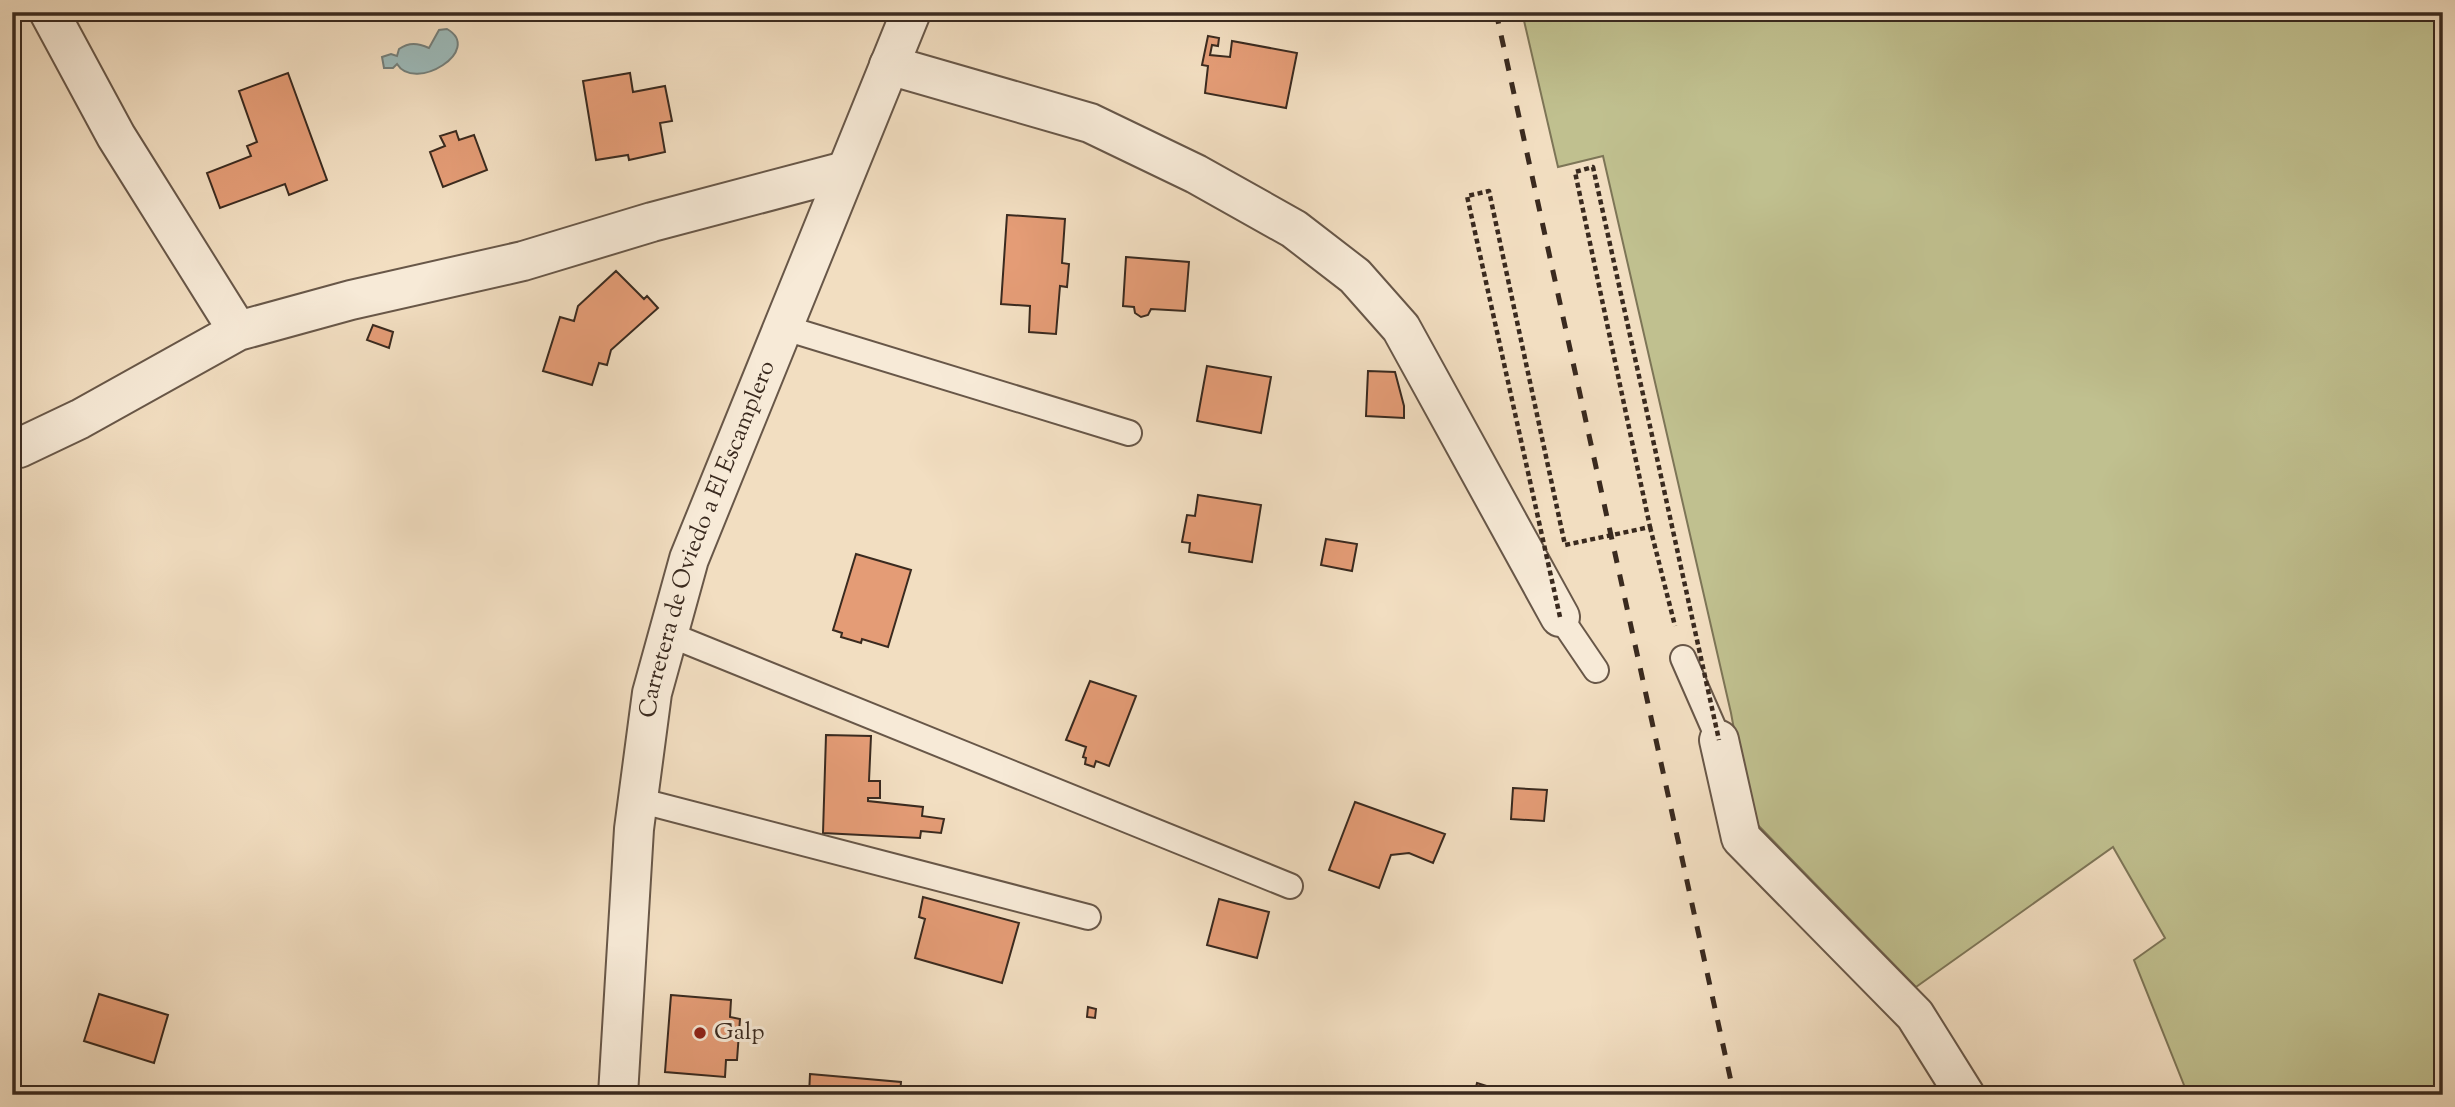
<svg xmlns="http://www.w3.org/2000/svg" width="2455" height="1107" font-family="'Sorts Mill Goudy',serif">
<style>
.green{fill:#c0c08f;stroke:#7d7557;stroke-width:2}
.water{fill:#9dbbbb;stroke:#75817d;stroke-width:2}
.building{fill:#e49c76;stroke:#3a2a1f;stroke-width:2}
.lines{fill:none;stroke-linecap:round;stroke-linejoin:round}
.service-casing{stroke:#685748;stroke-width:28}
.minor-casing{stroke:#685748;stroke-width:42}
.tertiary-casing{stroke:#685748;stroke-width:42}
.path{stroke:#3a2a1f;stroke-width:4.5;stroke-dasharray:5 3.5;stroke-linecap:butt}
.service{stroke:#f7ead7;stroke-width:24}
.minor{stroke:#f7ead7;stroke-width:38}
.tertiary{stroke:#f7ead7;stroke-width:38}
.rail{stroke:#3a2a1f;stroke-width:5;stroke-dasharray:12 12;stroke-linecap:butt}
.path-bridge{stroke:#3a2a1f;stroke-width:4.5;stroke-dasharray:5 3.5;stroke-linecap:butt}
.poi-dot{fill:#8f2418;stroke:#f7ead7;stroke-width:2.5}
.labels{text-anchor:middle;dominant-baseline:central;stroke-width:6;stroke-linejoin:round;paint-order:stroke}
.street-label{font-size:24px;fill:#3a2a1f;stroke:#f7ead7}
.poi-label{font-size:24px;fill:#3a2a1f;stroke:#f7ead7;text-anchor:start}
</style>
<rect width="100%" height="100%" fill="#f2dec1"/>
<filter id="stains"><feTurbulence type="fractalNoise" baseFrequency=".00286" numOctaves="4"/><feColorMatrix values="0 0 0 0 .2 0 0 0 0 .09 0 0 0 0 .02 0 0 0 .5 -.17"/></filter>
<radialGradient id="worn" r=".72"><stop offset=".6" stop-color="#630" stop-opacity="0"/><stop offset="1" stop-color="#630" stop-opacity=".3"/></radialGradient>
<!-- green -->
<path class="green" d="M1522 12H2443V1095H2188L2134 960 2165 938 2113 847 1916 987 1750 817 1731 713 1603 156 1558 167Z"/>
<!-- water -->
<path class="water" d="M447 29C484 50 415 93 397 64L393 68H384L382 57 391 54 397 56 399 49C409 42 418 43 429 48L439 30Z"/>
<!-- building -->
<path class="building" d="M1208 36 1219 38 1218 46 1212 45 1210 55 1230 57 1232 41 1297 53 1286 108 1205 93 1208 66 1202 65Z
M288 73 327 180 289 195 285 184 220 208 207 173 251 156 247 146 257 142 239 91Z
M630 73 633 92 665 86 672 121 660 123 665 152 629 160 628 155 596 160 583 81Z
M456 131 459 140 474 135 487 170 443 187 430 152 445 146 440 136Z
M1007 215 1065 219 1062 263 1069 264 1067 287 1060 286 1056 334 1029 332 1030 306 1001 304Z
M1126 257 1189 262 1185 311 1151 309 1148 315 1141 317 1135 313 1134 307 1123 306Z
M616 271 644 299 647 296 658 308 611 350 607 365 599 363 592 385 543 371 560 317 574 321 578 306Z
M373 325 393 332 389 348 367 340Z
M1207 366 1271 377 1261 433 1197 421Z
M1368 371 1395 372 1404 406V418L1366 416Z
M1198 495 1261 505 1252 562 1189 552 1190 543 1182 542 1187 515 1195 516Z
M1326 539 1357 544 1352 571 1321 565Z
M856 554 911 570 888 647 862 639 861 643 841 637 842 633 833 630Z
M1090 681 1136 696 1109 766 1096 761 1094 767 1085 764 1086 758 1083 757 1086 747 1066 740Z
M826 735 871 736 869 781H880V798H868V801L923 807 922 816 944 819 941 833 921 831 920 838 823 833Z
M1513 788 1547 790 1544 821 1511 819Z
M1355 802 1445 834 1433 863 1409 853 1391 855 1379 888 1329 870Z
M923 897 1019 923 1002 983 915 958 925 919 919 917Z
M1219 899 1269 912 1257 958 1207 945Z
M99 994 168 1015 154 1063 84 1041Z
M671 995 731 1000 730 1017 740 1019 737 1060H726L725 1077 665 1072Z
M1088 1007 1096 1009 1095 1018 1087 1017Z
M810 1074 901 1082 900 1095H809Z
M1477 1083 1512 1094V1095H1474Z"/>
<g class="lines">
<!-- service casing -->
<g class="service-casing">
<path id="service" d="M782 327 1129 433
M1560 617 1596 670
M668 634 1290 886
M1683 658 1719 740
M638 800 1088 917"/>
</g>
<!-- minor casing -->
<g class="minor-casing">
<path id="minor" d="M49 12 116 136 238 331
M889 65 1090 123 1196 174 1294 229 1355 276 1401 328 1560 617
M12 448H19L80 419 238 331 351 300 523 261 652 222 845 171
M1719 740 1741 838 1915 1015 1965 1095"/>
</g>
<!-- tertiary casing -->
<g class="tertiary-casing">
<g id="tertiary">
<path id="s1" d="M618 1095 634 829 652 693 689 559 911 12"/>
</g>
</g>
<!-- path -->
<path class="path" d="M1650 527 1675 626"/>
<!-- service -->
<use href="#service" class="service"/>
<!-- minor -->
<use href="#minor" class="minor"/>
<!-- tertiary -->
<use href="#tertiary" class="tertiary"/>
<!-- rail -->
<path class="rail" d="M1496 12 1734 1095"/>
<!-- path-bridge -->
<path class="path-bridge" d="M1560 617 1467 196 1489 191 1565 545 1650 527 1575 172 1593 167 1719 740"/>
</g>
<!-- markers -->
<circle class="poi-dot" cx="700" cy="1033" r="7"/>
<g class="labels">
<!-- street labels -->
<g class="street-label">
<text stroke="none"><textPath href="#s1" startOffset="567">Carretera de Oviedo a El Escamplero</textPath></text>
</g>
<!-- poi labels -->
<g class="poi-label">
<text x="714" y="1033">Galp</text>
</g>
</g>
<!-- margin -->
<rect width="2455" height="1107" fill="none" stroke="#f2dec1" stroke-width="42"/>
<rect x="14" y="14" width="2427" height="1079" fill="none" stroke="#3a2a1f" stroke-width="3.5"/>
<rect x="21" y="21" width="2413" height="1065" fill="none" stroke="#3a2a1f" stroke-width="2"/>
<rect width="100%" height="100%" filter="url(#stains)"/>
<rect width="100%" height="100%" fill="url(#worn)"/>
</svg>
